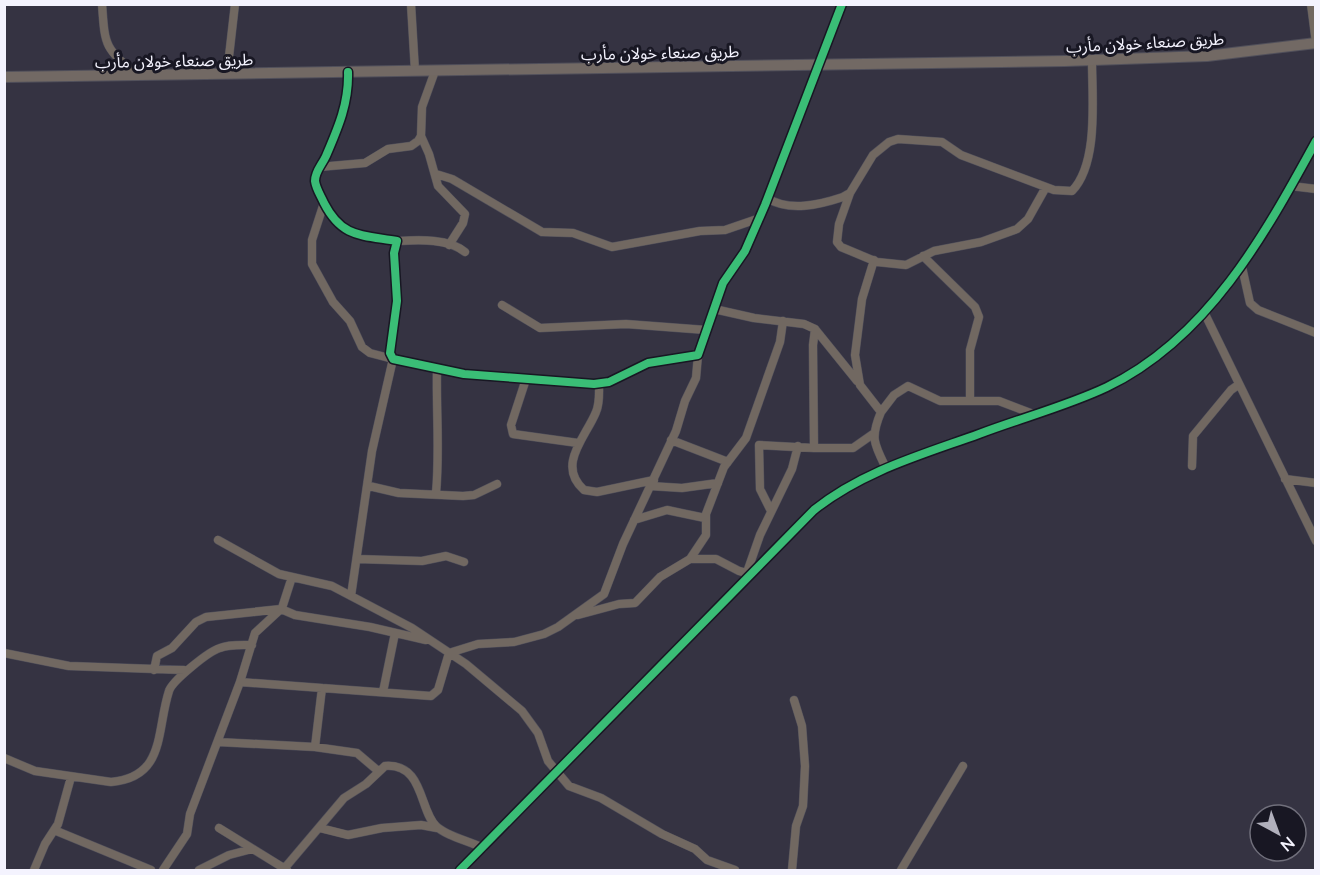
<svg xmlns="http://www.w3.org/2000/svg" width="1320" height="875" font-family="Lato,'Noto Sans Arabic',sans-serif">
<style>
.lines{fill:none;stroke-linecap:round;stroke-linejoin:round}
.minor-casing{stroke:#51505b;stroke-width:9}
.major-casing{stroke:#51505b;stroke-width:12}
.minor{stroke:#716861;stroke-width:8}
.major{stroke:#726964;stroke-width:10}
.cycleway-casing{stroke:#181723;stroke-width:11}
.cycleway{stroke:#3abd76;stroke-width:8}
.labels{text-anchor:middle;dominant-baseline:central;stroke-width:6;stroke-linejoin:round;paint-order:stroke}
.street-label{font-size:16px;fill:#f4f3fe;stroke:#181723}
</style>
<rect width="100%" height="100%" fill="#353342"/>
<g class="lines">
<!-- minor casing -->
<g class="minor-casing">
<path id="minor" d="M102 4C105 46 104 48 138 75
M411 4 415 71
M1311 4 1316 43
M348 72C349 103 338 128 326 156 322 165 315 171 315 181 316 189 321 196 324 203 342 238 361 235 397 241L394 253 397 301 390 353 393 359 464 374 594 384 609 382 648 363 698 355 723 283 745 251 765 205 842 4
M227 74 235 4
M421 136 429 154 438 186 465 214 463 223 449 245
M319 167 365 163 388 149 411 146 418 141 421 136 422 107 435 71
M436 174 452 179 542 232 573 233 612 247 700 231 725 230 760 218
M1291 186 1316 189
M850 193 839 224 837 242 841 247 877 262 906 265 934 251 981 242 1017 229 1028 219 1046 187
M767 198C789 212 819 205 843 197L850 193 873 155 889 142 898 139 942 142 961 155 1054 190 1072 191C1099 163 1092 97 1092 60
M324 203 312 240V264L333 302 350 321 362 347 370 353 393 359 372 451 351 596
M397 241C418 240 448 238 465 252
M923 256 975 307 979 317 970 350V400
M874 260 862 299 855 355 860 385 881 412C870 438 874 444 886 468
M1242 267 1250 303 1258 310 1316 333
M502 305 540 328 626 324 706 330
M714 309 754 318 804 324 815 329 857 381
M1204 312 1316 541
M815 329 813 345 814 448H853L873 434
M526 379 511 425 513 434 578 443
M599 383C599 393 600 403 596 412 586 437 556 465 584 490L597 492 654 480
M881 412 894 395 908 386 940 401H999L1033 414
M671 440 728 462
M1192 466 1193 436 1231 390 1238 385
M1285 479 1316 483
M369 486 399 493 463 496 474 495 497 484
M650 486 682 488 718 483
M436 493C440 451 436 410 437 368
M771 511 760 489 759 445 814 448
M634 520 667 510 705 518
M218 540 279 574 332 586 412 628 466 664 522 711 538 733 548 761 569 786 601 798 662 834 695 849 707 860 735 870
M357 559 422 561 446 556 464 562
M690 559H716L739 571 747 573
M745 578 760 535 792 469 798 446
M578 615 619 604 635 603 660 577 690 559 706 535V514L724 467 746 438 780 342 783 321
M4 653 69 666 184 670
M154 670 157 656 172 648 196 622 206 617 281 609 295 615 370 627 426 640
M240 682 431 696 438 690 449 653 478 644 514 642 544 634 558 627 604 594 623 544 676 431 685 401 696 378 698 355
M383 692 395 633
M218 742 315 747 357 753 377 770
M315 747 322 688
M4 758 35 771 111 782C166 777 156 731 169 691 172 681 209 651 220 648 229 644 241 645 252 645
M219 828 287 870
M320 828 348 835 382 828 421 825 437 828
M54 830 151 870
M34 870 45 844 58 824 71 777
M163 870 187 834 190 814 240 682 255 633 282 608 292 577
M199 870 229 855 252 849
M283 870 344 798 366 784 385 766C424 763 419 810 436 826 446 836 469 841 483 848
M460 870 814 510C863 471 921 455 979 434 1021 418 1067 406 1107 387 1208 338 1264 236 1316 141
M792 870 796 826 803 806 805 766 802 726 794 700
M901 870 963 766"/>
</g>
<!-- major casing -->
<g class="major-casing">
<path id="major" d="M4 77 1065 61 1207 56 1316 43"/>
</g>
<!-- minor -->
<use href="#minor" class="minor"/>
<!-- major -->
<use href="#major" class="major"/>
<!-- cycleway casing -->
<g class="cycleway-casing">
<path id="cycleway" d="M348 72C349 103 338 128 326 156 322 165 315 171 315 181 316 189 321 196 324 203 342 238 361 235 397 241L394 253 397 301 390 353 393 359 464 374 594 384 609 382 648 363 698 355 723 283 745 251 765 205 842 4
M460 870 814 510C863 471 921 455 979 434 1021 418 1067 406 1107 387 1208 338 1264 236 1316 141"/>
</g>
<!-- cycleway -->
<use href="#cycleway" class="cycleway"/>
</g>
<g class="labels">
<!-- street labels -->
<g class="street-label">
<text transform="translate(1145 42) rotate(-3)">طريق صنعاء خولان مأرب</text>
<text transform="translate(660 52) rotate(-1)">طريق صنعاء خولان مأرب</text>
<text transform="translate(174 60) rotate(-1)">طريق صنعاء خولان مأرب</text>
</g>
</g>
<!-- border -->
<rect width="1320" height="875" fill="none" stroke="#f4f3fe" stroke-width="12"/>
<!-- north arrow -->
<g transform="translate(1278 833) rotate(139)"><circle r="28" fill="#181723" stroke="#706f7b" stroke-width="1.5"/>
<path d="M0-4.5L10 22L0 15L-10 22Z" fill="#b1b0bc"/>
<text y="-9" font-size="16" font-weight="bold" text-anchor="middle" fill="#f4f3fe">N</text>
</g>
</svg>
